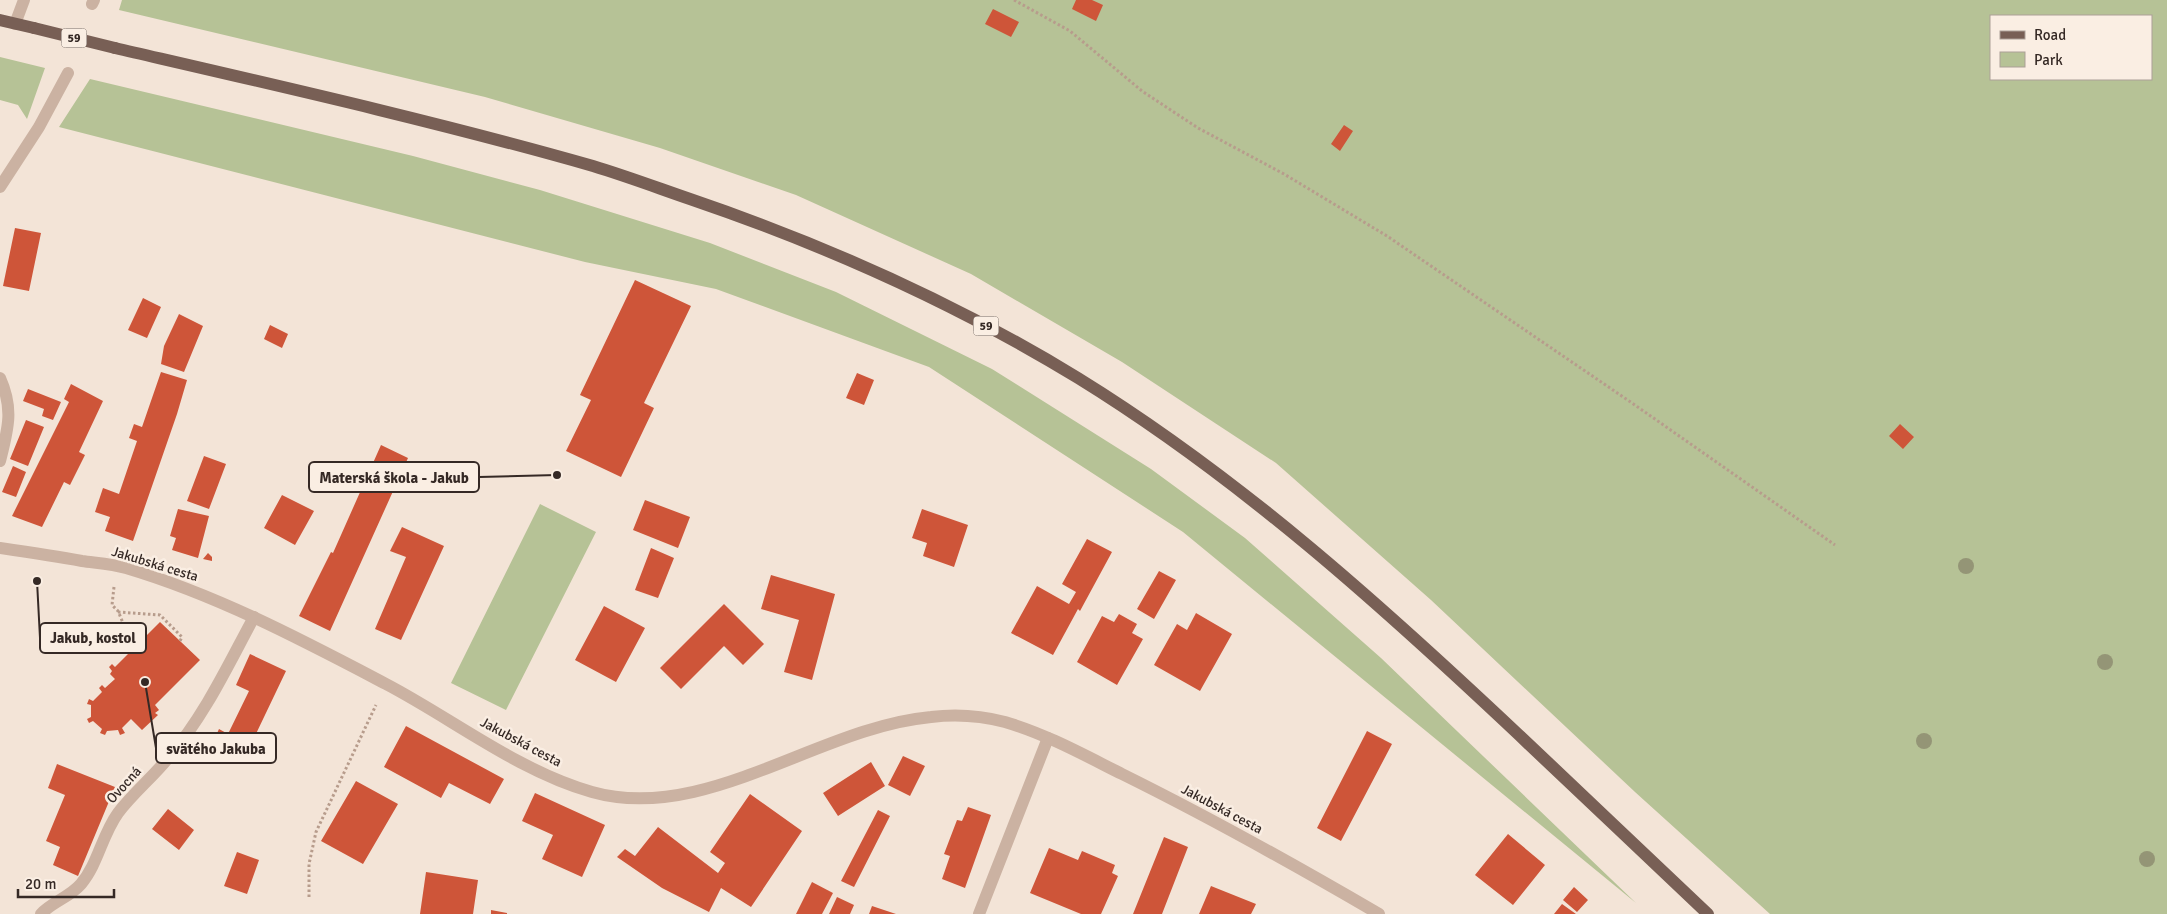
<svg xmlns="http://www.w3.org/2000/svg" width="2167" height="914" font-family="Signika,sans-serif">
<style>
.green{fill:#b6c296;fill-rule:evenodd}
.building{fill:#ce5539}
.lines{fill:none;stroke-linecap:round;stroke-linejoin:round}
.path{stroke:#b79c8c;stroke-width:3;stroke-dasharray:2.5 2.5;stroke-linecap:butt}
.service{stroke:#cbb2a2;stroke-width:12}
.minor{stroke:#cbb2a2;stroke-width:12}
.primary{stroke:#785f55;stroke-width:12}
.primary-bridge{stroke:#785f55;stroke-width:12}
.tree{fill:#949576}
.labels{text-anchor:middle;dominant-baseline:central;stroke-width:5;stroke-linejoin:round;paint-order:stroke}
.shield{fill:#faeee3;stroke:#70645e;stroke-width:1}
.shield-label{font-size:12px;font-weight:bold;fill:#352925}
.street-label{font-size:14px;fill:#352925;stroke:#faeee3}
.leader{fill:none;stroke:#352925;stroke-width:2}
.callout-dot{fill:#352925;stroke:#faeee3;stroke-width:2}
.callout{fill:#faeee3;stroke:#352925;stroke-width:2}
.callout-label{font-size:15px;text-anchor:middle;font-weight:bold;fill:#352925}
</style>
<rect width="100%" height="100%" fill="#f3e4d7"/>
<!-- green -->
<path class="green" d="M122 0H2167V914H1770L1635 792 1431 600 1276 463 1122 362 971 274 796 195 660 148 485 97 119 10ZM1991 16H2151V79H1991Z
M0 57 45 68 27 119 18 105 0 100Z
M90 79 413 156 540 190 710 243 836 292 992 369 1151 469 1245 538 1381 658 1636 903 1183 532 929 367 716 289 585 262 59 127Z
M540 504 596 532 506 710 451 683Z"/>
<!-- building -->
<path class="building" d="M1076 0H1092L1103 5 1096 21 1072 9Z
M993 9 1019 22 1011 37 985 24Z
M1344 125 1353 131 1340 151 1331 144Z
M15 228 41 233 29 291 3 286Z
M635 280 691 306 644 403 654 408 621 477 566 451 591 400 580 395Z
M143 298 161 307 147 338 128 330Z
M179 314 203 326 184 372 161 364 164 346Z
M270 325 288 334 282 348 264 339Z
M161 372 187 380 177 414 133 541 105 531 110 517 95 512 103 488 119 494 137 441 129 438 134 424 142 427Z
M857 373 874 380 864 405 846 398Z
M71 384 103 401 79 452 85 455 70 485 64 482 42 527 12 516 69 402 64 399Z
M28 389 61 402 53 420 42 416 44 409 23 401Z
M26 420 44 427 28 466 10 459Z
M1900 424 1914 437 1903 449 1889 436Z
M381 445 408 458 330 631 299 616 331 552 333 553Z
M204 456 226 464 209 509 187 501Z
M13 466 26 472 16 497 2 492Z
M282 495 314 511 295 545 264 528Z
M645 500 690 517 678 548 633 530Z
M178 509 209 516 198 558 172 550 176 538 170 536Z
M922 509 968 525 954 567 923 556 927 543 912 538Z
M402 527 444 546 401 640 375 629 406 557 390 551Z
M1087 539 1112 552 1080 611 1078 609 1053 655 1011 633 1037 586 1069 604 1076 592 1062 584Z
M651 548 674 558 658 598 635 590Z
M208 553 212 557V561L203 559Z
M1159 571 1176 580 1154 619 1137 609Z
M771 575 835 594 812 680 784 672 799 620 761 609Z
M724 604 764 644 743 665 724 646 681 689 660 668Z
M604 606 645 628 616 682 575 660Z
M1196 613 1232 634 1200 691 1154 665 1177 624 1187 630Z
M1119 614 1137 624 1132 633 1143 639 1117 685 1077 662 1102 616 1114 622Z
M160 622 200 660 155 705 159 710 155 713 158 715 142 730 131 719 122 728 125 733 120 735 118 730 107 731 105 735 100 733 102 729 93 721 89 723 87 719 91 717V705L87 704 89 699 93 701 102 692 99 688 102 685 105 688 115 679 110 674 112 671 109 667 112 664 115 667Z
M250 654 286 671 243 761 212 744 219 729 228 734 249 691 236 685Z
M406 726 504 779 490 804 449 783 441 798 384 767Z
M1367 731 1392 744 1341 841 1317 828Z
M903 756 925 766 910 796 888 785Z
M871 762 885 786 838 816 823 793Z
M57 764 115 787 78 876 53 865 60 847 46 841 65 795 48 788Z
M356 781 398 804 363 864 321 841Z
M535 793 605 825 582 877 542 859 553 835 522 821Z
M750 794 802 831 751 907 721 888 709 912 662 888 617 857 625 849 635 856 658 827 718 873 725 863 710 852Z
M968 807 991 815 965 888 942 879 950 856 944 854 957 820 962 821Z
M168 809 194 830 179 850 152 829Z
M878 810 890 816 854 887 841 881Z
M1508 834 1545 865 1513 905 1475 875Z
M1164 837 1188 847 1162 914H1133Z
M1049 848 1078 860 1082 851 1115 865 1112 873 1118 876 1101 914H1081L1030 893Z
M237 852 259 860 247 894 224 886Z
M426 872 478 880 473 914H420Z
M812 882 833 893 822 914H796Z
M1211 886 1256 904 1251 914H1199Z
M1574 887 1588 900 1577 912 1563 900Z
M837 897 854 905 850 914H829Z
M1562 904 1576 914H1554Z
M872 906 896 914H869Z
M491 910 507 913V914H491Z"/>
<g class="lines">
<!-- path -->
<path class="path" d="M1014 0 1070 31 1142 91 1198 128 1284 174 1387 236 1632 403 1835 545
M114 587 112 605 118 611 134 649
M118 612 160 615 182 637 180 641
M309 897V864L316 832 376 705"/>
<!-- service -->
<path class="service" d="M92 4 94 0
M15 24 24 0
M0 187 39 127 68 73
M0 378C14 409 8 429 0 461
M41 914C52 902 70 897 81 884 98 864 102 835 118 813 133 793 153 777 169 757 205 715 228 665 254 617
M979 914 1048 738"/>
<!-- minor -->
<path class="minor" d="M0 548C27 552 54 556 82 561 96 563 112 564 126 568 217 595 302 640 386 684 453 719 518 771 592 792 705 824 819 727 931 717 955 714 982 716 1005 722 1046 734 1084 755 1122 774 1209 817 1295 865 1379 914"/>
<!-- primary -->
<path class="primary" d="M0 20 34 28
M115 48C275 85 435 121 593 166 626 176 658 188 690 199 825 245 957 304 1078 378 1240 478 1381 605 1519 735 1582 795 1645 854 1708 914"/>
<!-- primary-bridge -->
<path class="primary-bridge" d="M34 28 115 48"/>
</g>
<!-- trees -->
<g class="tree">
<circle cx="1966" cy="566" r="8"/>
<circle cx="2105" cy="662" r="8"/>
<circle cx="1924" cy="741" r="8"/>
<circle cx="2147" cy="859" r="8"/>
</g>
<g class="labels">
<!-- shield labels -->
<g class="shield">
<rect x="61.5" y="28.5" width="25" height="19" rx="4"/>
<rect x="973.5" y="316.5" width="25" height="19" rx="4"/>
</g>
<g class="shield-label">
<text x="74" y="38">59</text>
<text x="986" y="326">59</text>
</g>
<!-- street labels -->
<g class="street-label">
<text transform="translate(155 564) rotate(17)">Jakubská cesta</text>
<text transform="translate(521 742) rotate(28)">Jakubská cesta</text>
<text transform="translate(124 785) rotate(-48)">Ovocná</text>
<text transform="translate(1222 809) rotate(28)">Jakubská cesta</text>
</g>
</g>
<!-- callouts -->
<path class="leader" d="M557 475L479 477M37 581L40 638M145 682L156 748"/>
<g class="callout-dot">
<circle cx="557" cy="475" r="5"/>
<circle cx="37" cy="581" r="5"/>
<circle cx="145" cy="682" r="5"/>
</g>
<g class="callout">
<rect x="309" y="462" width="170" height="30" rx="5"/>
<rect x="40" y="623" width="106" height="30" rx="5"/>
<rect x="156" y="733" width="120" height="30" rx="5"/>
</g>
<g class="callout-label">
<text x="394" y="483">Materská škola - Jakub</text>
<text x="93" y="643">Jakub, kostol</text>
<text x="216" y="754">svätého Jakuba</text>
</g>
<!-- legend -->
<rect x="1990" y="15" width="162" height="65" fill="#faeee3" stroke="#ab9f97"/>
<rect x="2000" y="31" width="25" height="8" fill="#785f55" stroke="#ab9f97"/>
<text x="2034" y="40" font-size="15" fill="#352925">Road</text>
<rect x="2000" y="52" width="25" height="15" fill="#b6c296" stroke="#ab9f97"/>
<text x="2034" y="65" font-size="15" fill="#352925">Park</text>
<!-- scale -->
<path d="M18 889v8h96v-8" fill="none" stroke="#352925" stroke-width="2.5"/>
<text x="25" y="889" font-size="15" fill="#352925" stroke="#faeee3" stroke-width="4" paint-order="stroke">20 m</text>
</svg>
